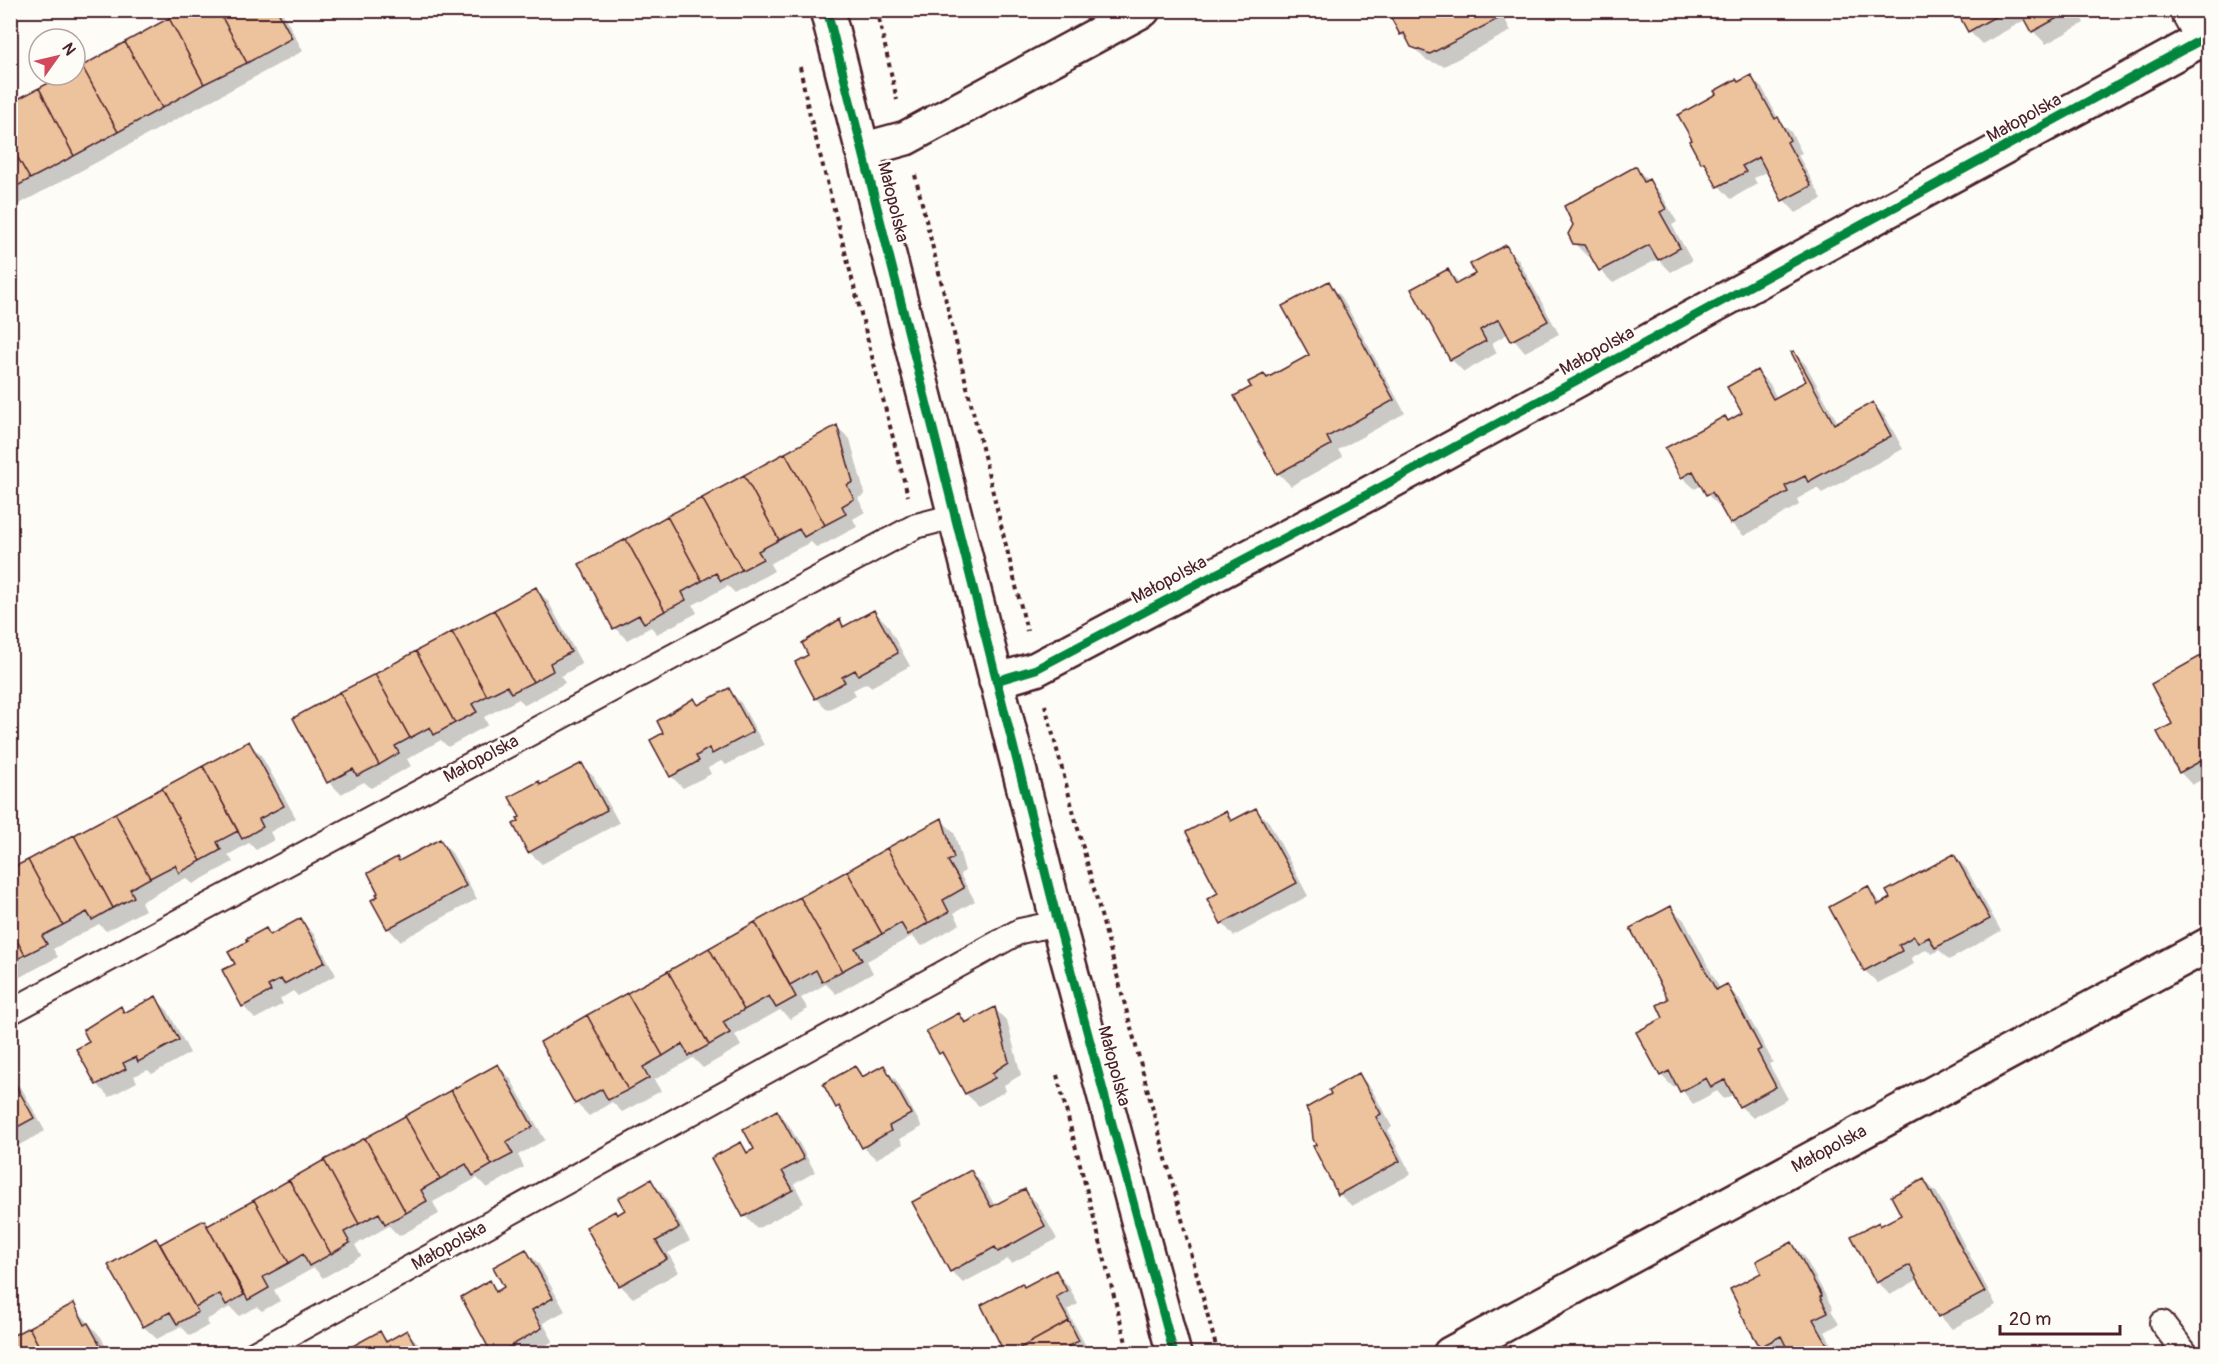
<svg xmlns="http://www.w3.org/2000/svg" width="2219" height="1364" font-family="Pangolin,sans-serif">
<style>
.shadow{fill:#0003}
.building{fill:#ecc39c;stroke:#4a1f2b;stroke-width:1.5}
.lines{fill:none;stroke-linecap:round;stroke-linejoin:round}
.lane-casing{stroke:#4a1f2b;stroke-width:28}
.street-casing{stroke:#4a1f2b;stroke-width:38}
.path{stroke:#4a1f2b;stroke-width:4;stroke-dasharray:4.5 4.5;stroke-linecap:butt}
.lane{stroke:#fdfcf7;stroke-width:24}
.street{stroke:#fdfcf7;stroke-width:33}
.cycleway-casing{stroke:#fdfcf7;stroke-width:13}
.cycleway{stroke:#00873e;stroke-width:9}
.labels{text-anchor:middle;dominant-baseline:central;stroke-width:5;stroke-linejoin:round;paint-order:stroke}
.street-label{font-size:18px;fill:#4a1f2b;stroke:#fdfcf7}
</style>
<rect width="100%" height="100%" fill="#fdfcf7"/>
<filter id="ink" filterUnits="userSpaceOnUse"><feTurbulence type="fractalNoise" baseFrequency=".0167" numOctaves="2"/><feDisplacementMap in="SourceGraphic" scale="12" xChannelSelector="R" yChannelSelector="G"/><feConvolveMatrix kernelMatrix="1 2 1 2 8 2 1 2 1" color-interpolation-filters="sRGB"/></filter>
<g filter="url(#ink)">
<!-- shadow -->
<path class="shadow" d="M185 10H281L303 51 10 209V105L66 75H75V70Z
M354 10H378L362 19Z
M1500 10 1511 31 1444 66 1426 60 1413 47 1401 34 1389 11Z
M1958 10H2078L2084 23 2046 44 2033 31 2027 19 1982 44 1969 31Z
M1750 77 1763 89 1780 122 1791 132 1802 153 1798 155 1822 199 1796 213 1784 200 1768 171 1754 178 1757 184 1731 199 1719 186 1710 171 1702 162 1739 83Z
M1636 168 1661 194 1677 222 1672 225 1692 261 1671 272 1658 259 1613 283 1600 270 1592 256H1587L1574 243Z
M1506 247 1518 259 1559 334 1525 352 1509 333 1492 343 1497 353 1464 372 1451 359 1448 271 1461 284 1477 275Z
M1328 283 1341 296 1405 413 1338 450 1343 457 1291 486 1278 473 1236 397 1311 356Z
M1794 352 1806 365 1838 423 1873 404 1885 416 1903 449 1822 493 1817 488 1797 499 1799 505 1744 536 1731 523 1722 506 1720 507 1707 494 1702 485 1695 489 1682 477 1725 417 1729 422 1744 414 1757 372 1770 384 1777 399 1809 381Z
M837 427 850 439 865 495 858 498 865 512 853 519 857 527 817 548 811 542 791 552 770 564 774 571 735 593 728 586 693 605 697 613 657 634 651 627 627 640 615 628Z
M536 589 548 601 582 664 561 676 565 683 525 705 519 699 484 717 488 725 448 747 441 740 407 759 411 766 371 788 364 782 341 794 329 782Z
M874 611 887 624 910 666 871 687 867 683 853 690 856 695 828 710 816 698 810 655 840 621 846 627Z
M2208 654V776L2192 785 2180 772 2174 725 2153 684Z
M729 690 741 703 764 745 726 765 721 761 708 768 711 774 683 788 671 776 665 734 694 699 700 705Z
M249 743 261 755 296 818 270 832 274 840 256 850 249 843 228 855 233 862 193 884 186 878 141 902 145 910 106 931 99 924 53 949 58 957 18 978 10 972V871Z
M581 765 594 777 619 823 542 864 529 852 521 821 538 783 541 786Z
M1256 810 1269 822 1308 896 1234 936 1222 923 1220 894 1225 813 1234 822Z
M941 820 954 832 965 871 960 874 975 901 954 913 960 924 922 946 912 936 867 961 873 973 836 994 826 984 801 998 808 1009 790 1019 780 1010 735 1035 741 1046 703 1068 693 1058 654 1080 661 1091 622 1112 612 1102 589 1116 576 1103 542 1042Z
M440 841 452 853 477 899 400 941 388 928 380 897 400 862Z
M1954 856 1966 868 2001 931 1949 960 1939 950 1932 954 1926 949 1911 958 1914 964 1878 983 1865 971 1831 907 1867 888 1882 904Z
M1671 908 1684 920 1720 989 1726 986 1739 999 1773 1062 1769 1064 1788 1099 1753 1118 1740 1106 1734 1094 1724 1099 1717 1091 1693 1104 1678 1085 1673 1087 1661 1075 1665 1019 1670 999Z
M300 920 313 933 336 975 298 996 293 991 280 999 283 1004 255 1019 243 1006 237 964 266 930 272 936Z
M155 998 168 1011 190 1053 152 1074 148 1070 134 1076 137 1082 109 1097 97 1084 91 1042 104 1020 103 1017 120 1008 126 1014Z
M995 1009 1007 1021 1021 1075 1004 1085 1006 1091 979 1106 966 1094 950 1063 940 1053 959 1014 968 1024Z
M498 1066 510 1078 545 1140 518 1155 524 1167 487 1188 477 1178 433 1202 439 1214 399 1236 389 1226 355 1245 361 1256 323 1278 314 1268 274 1290 280 1301 262 1311 257 1307 239 1316 230 1307 206 1320 209 1325 190 1336 181 1326 157 1339 144 1327 110 1266 156 1240 161 1245 204 1222 208 1227Z
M883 1067 896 1080 922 1127 900 1139 903 1144 876 1159 863 1147 847 1117 837 1107 855 1068 864 1077Z
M1359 1075 1371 1088 1392 1127 1388 1130 1411 1174 1352 1206 1339 1194 1318 1145 1333 1095Z
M10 1077 22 1089 45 1131 10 1150Z
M776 1112 789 1125 815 1172 794 1184 804 1203 757 1229 745 1216 740 1143 750 1153 756 1149Z
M971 1172 983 1184 995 1206 1025 1191 1037 1203 1057 1239 1012 1263 1008 1259 963 1283 951 1271Z
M1924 1180 1937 1193 1996 1305 1952 1329 1940 1316 1919 1279 1890 1295 1877 1282 1878 1224 1882 1227 1903 1215Z
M651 1181 663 1194 690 1241 668 1253 679 1272 633 1298 620 1285 615 1213 618 1216 627 1210Z
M1792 1244 1804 1256 1833 1309 1831 1310 1839 1324 1825 1332 1837 1354H1792L1790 1351 1784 1354H1768L1761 1346 1741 1311 1763 1273Z
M526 1251 538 1263 565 1311 543 1323 553 1341 532 1354H494L490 1282 499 1292 507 1288Z
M1055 1272 1068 1285 1078 1304 1067 1310 1090 1354H1009L1025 1288Z
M73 1305 101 1337 109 1354H10Z
M379 1332 389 1342 407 1332 419 1344 425 1354H351Z"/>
<!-- building -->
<path class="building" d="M183 10H218L247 63 204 84 169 18Z
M218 10H277L292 38 247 63Z
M1387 10H1496L1500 18 1430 54 1411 47 1404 33 1400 35Z
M1956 10H2007L1968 32Z
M2020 10H2072L2032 32Z
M169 18 204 84 162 108 125 42Z
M125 42 162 108 118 132 82 66Z
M82 66 118 132 74 156 39 88 64 75H75V69Z
M1751 75 1775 119 1778 117 1790 140 1787 142 1811 186 1782 201 1759 157 1742 166 1746 172 1717 187 1704 162 1701 163 1689 141 1692 140 1678 115 1716 94 1714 91 1736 79 1738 82Z
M39 88 74 156 30 179 10 144V103Z
M10 144 30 179 10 190Z
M1636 166 1644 182 1649 179 1666 209 1660 212 1680 248 1658 260 1649 245 1599 271 1584 245 1573 244 1568 234 1573 225 1564 206Z
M1506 245 1548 321 1511 341 1499 319 1480 330 1486 341 1450 360 1411 289 1448 269 1456 284 1475 274 1470 264Z
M1329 281 1394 400 1327 437 1331 445 1277 474 1234 396 1251 387 1248 382 1264 374 1267 378 1309 355 1282 306Z
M1794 351 1834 424 1873 402 1891 436 1808 482 1805 476 1785 486 1788 492 1730 524 1712 492 1706 495 1693 471 1681 478 1665 448 1725 416 1728 421 1742 413 1727 387 1757 370 1773 399 1806 381 1791 352Z
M837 425 853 482 847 485 854 499 842 506 846 514 825 525 785 453Z
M785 453 825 525 804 537 799 529 779 540 744 475Z
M744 475 779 540 758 551 763 559 742 570 702 498Z
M702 498 742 570 721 581 716 573 702 581 667 516Z
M667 516 702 581 682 592 686 600 665 611 626 539Z
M626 539 665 611 644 623 639 615 613 629 579 564Z
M536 587 571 652 550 663 553 671 533 682 494 610Z
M494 610 533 682 511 693 507 686 487 696 452 632Z
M874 610 898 653 858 675 855 670 842 677 845 682 815 699 795 662 808 655 802 643 840 619 843 627Z
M452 632 487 696 472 704 477 712 455 723 416 651Z
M416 651 455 723 434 735 430 727 410 738 375 674Z
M2208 652V757L2179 773 2157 732 2172 724 2151 684Z
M375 674 410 738 395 746 399 753 379 765 340 692Z
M729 688 753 732 712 754 709 748 696 756 699 761 670 777 650 740 663 733 657 721 694 698 698 705Z
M340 692 379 765 357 776 353 769 327 783 293 718Z
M249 741 284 806 259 819 263 827 242 839 203 766Z
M582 763 607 810 528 853 513 824 519 821 517 818 520 817 509 797 539 781 540 785Z
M203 766 238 831 217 842 221 850 201 861 162 788Z
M162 788 201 861 179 873 175 865 150 878 115 813Z
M1256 808 1297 883 1221 924 1207 899 1218 893 1186 832 1226 811 1231 821Z
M115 813 150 878 130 889 134 897 113 908 74 835Z
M942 818 954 858 948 861 964 888 943 900 949 912 928 923 887 848Z
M74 835 113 908 92 920 87 912 63 925 28 860Z
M440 839 466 886 387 929 371 900 378 896 376 894 378 893 368 873 397 857 399 861Z
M887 848 928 923 908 935 901 923 882 934 847 871Z
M1954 854 1990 919 1935 948 1929 937 1918 943 1914 936 1899 945 1902 951 1864 971 1829 907 1868 886 1878 905 1890 898 1886 891Z
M28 860 63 925 42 936 47 944 25 955 10 928V869Z
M847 871 882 934 855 948 862 960 842 971 800 897Z
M800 897 842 971 822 982 816 970 790 985 755 922Z
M1671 906 1716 990 1727 984 1761 1049 1757 1051 1776 1087 1739 1107 1725 1080 1711 1087 1706 1078 1680 1092 1669 1071 1660 1076 1636 1032 1663 1018 1657 1005 1668 999 1630 928Z
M301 918 325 962 284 984 281 979 268 986 271 991 242 1007 222 970 235 964 228 952 248 941 246 939 266 928 270 935Z
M755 922 796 997 776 1008 769 996 744 1010 709 948Z
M10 928 25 955 10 963Z
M709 948 744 1010 723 1022 730 1033 709 1045 668 971Z
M668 971 709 1045 689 1056 682 1044 663 1056 627 993Z
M627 993 663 1056 643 1067 649 1078 628 1090 587 1015Z
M156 996 179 1040 138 1062 136 1057 123 1063 126 1069 96 1085 76 1049 89 1042 83 1030 121 1006 124 1013Z
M995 1007 1009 1062 992 1073 995 1078 965 1094 942 1052 939 1054 926 1031 959 1013 965 1023Z
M587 1015 628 1090 608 1100 602 1089 575 1104 540 1042Z
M498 1064 533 1127 506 1142 513 1154 492 1165 451 1090Z
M884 1065 911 1114 889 1126 891 1131 862 1148 839 1106 836 1108 823 1084 855 1066 862 1077Z
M1359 1073 1381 1114 1376 1117 1400 1161 1338 1195 1313 1146 1316 1145 1313 1139 1311 1118 1306 1108 1331 1094 1329 1090Z
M10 1075 34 1118 10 1131Z
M451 1090 492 1165 473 1176 466 1164 440 1179 405 1116Z
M777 1110 804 1159 782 1171 793 1190 743 1217 711 1158 741 1142 747 1153 754 1149 743 1129Z
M405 1116 440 1179 421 1190 427 1201 406 1213 365 1138Z
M365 1138 406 1213 385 1224 379 1213 359 1224 324 1160Z
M324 1160 359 1224 344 1232 350 1243 331 1254 289 1180Z
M971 1170 991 1207 1025 1189 1045 1226 998 1252 995 1247 950 1272 912 1202Z
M651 1179 679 1228 656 1241 667 1259 619 1286 586 1227 615 1211 617 1215 625 1210 618 1198Z
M1924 1179 1985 1292 1938 1317 1910 1265 1876 1283 1851 1236 1879 1222 1880 1226 1901 1215 1891 1196Z
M289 1180 331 1254 309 1266 303 1254 289 1263 254 1200Z
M254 1200 289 1263 263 1277 269 1288 248 1300 207 1226Z
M204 1220 244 1295 226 1305 220 1294 195 1307 160 1244Z
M156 1238 198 1312 177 1324 170 1312 143 1327 108 1265Z
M1792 1242 1822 1296 1820 1297 1828 1312 1813 1319 1828 1346 1814 1354H1790L1781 1336 1760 1347 1739 1311 1740 1309 1730 1289 1761 1273 1756 1261Z
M526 1249 553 1298 532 1310 542 1328 497 1354H492L461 1297 490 1280 496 1292 504 1287 493 1267Z
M1056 1270 1067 1291 1056 1297 1069 1321 1009 1354H1005L981 1305 1022 1283 1024 1287Z
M74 1303 85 1325 88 1323 105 1354H43L29 1327Z
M1069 1321 1079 1341 1068 1346 1072 1354H1009Z
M29 1327 43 1354H10V1337Z
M407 1330 420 1354H349L347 1349 380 1331 386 1342Z"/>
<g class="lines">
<!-- lane casing -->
<g class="lane-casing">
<path id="lane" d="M10 1012 916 526 955 516
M2162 1323 2186 1354
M254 1354 1020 931 1058 923"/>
</g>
<!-- street casing -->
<g class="street-casing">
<path id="street" d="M827 10 1058 923 1174 1354
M2187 10 2203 39
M862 150 906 138 1143 10
M996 681 1036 669 1370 493 2208 36
M1450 1354 2208 945"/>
</g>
<!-- path -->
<path class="path" d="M877 10 897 100
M800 67 808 108 908 496
M915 175 1027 631
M1045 705 1218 1354
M1057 1075 1129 1354"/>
<!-- lane -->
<use href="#lane" class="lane"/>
<!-- street -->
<use href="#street" class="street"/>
<!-- cycleway casing -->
<g class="cycleway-casing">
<path id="cycleway" d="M827 10 1058 923 1174 1354
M996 681 1036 669 1370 493 2208 36"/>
</g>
<!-- cycleway -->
<use href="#cycleway" class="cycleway"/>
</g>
</g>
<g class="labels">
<!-- street labels -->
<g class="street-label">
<text transform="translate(2024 118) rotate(-29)">Małopolska</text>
<text transform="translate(893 202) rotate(76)">Małopolska</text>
<text transform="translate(1597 351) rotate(-29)">Małopolska</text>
<text transform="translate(1169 580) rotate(-28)">Małopolska</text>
<text transform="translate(481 759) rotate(-28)">Małopolska</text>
<text transform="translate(1114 1066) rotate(75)">Małopolska</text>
<text transform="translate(1829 1149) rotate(-28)">Małopolska</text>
<text transform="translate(449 1246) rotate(-29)">Małopolska</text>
</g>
</g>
<!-- margin -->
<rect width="2219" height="1364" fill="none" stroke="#fdfcf7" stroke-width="36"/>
<rect x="18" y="18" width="2183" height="1328" fill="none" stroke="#4a1f2b" stroke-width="2" filter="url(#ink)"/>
<!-- north arrow -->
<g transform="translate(57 57) rotate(56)"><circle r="28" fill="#fdfcf7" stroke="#b5a4a5" stroke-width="1.5"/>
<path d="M0-4.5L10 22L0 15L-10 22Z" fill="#d1495b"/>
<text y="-9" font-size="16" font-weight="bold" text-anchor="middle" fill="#4a1f2b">N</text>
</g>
<!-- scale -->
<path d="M2000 1325v9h120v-9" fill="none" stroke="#4a1f2b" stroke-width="3"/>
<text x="2009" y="1325" font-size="18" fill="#4a1f2b" stroke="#fdfcf7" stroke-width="4.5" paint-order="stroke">20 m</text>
</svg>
